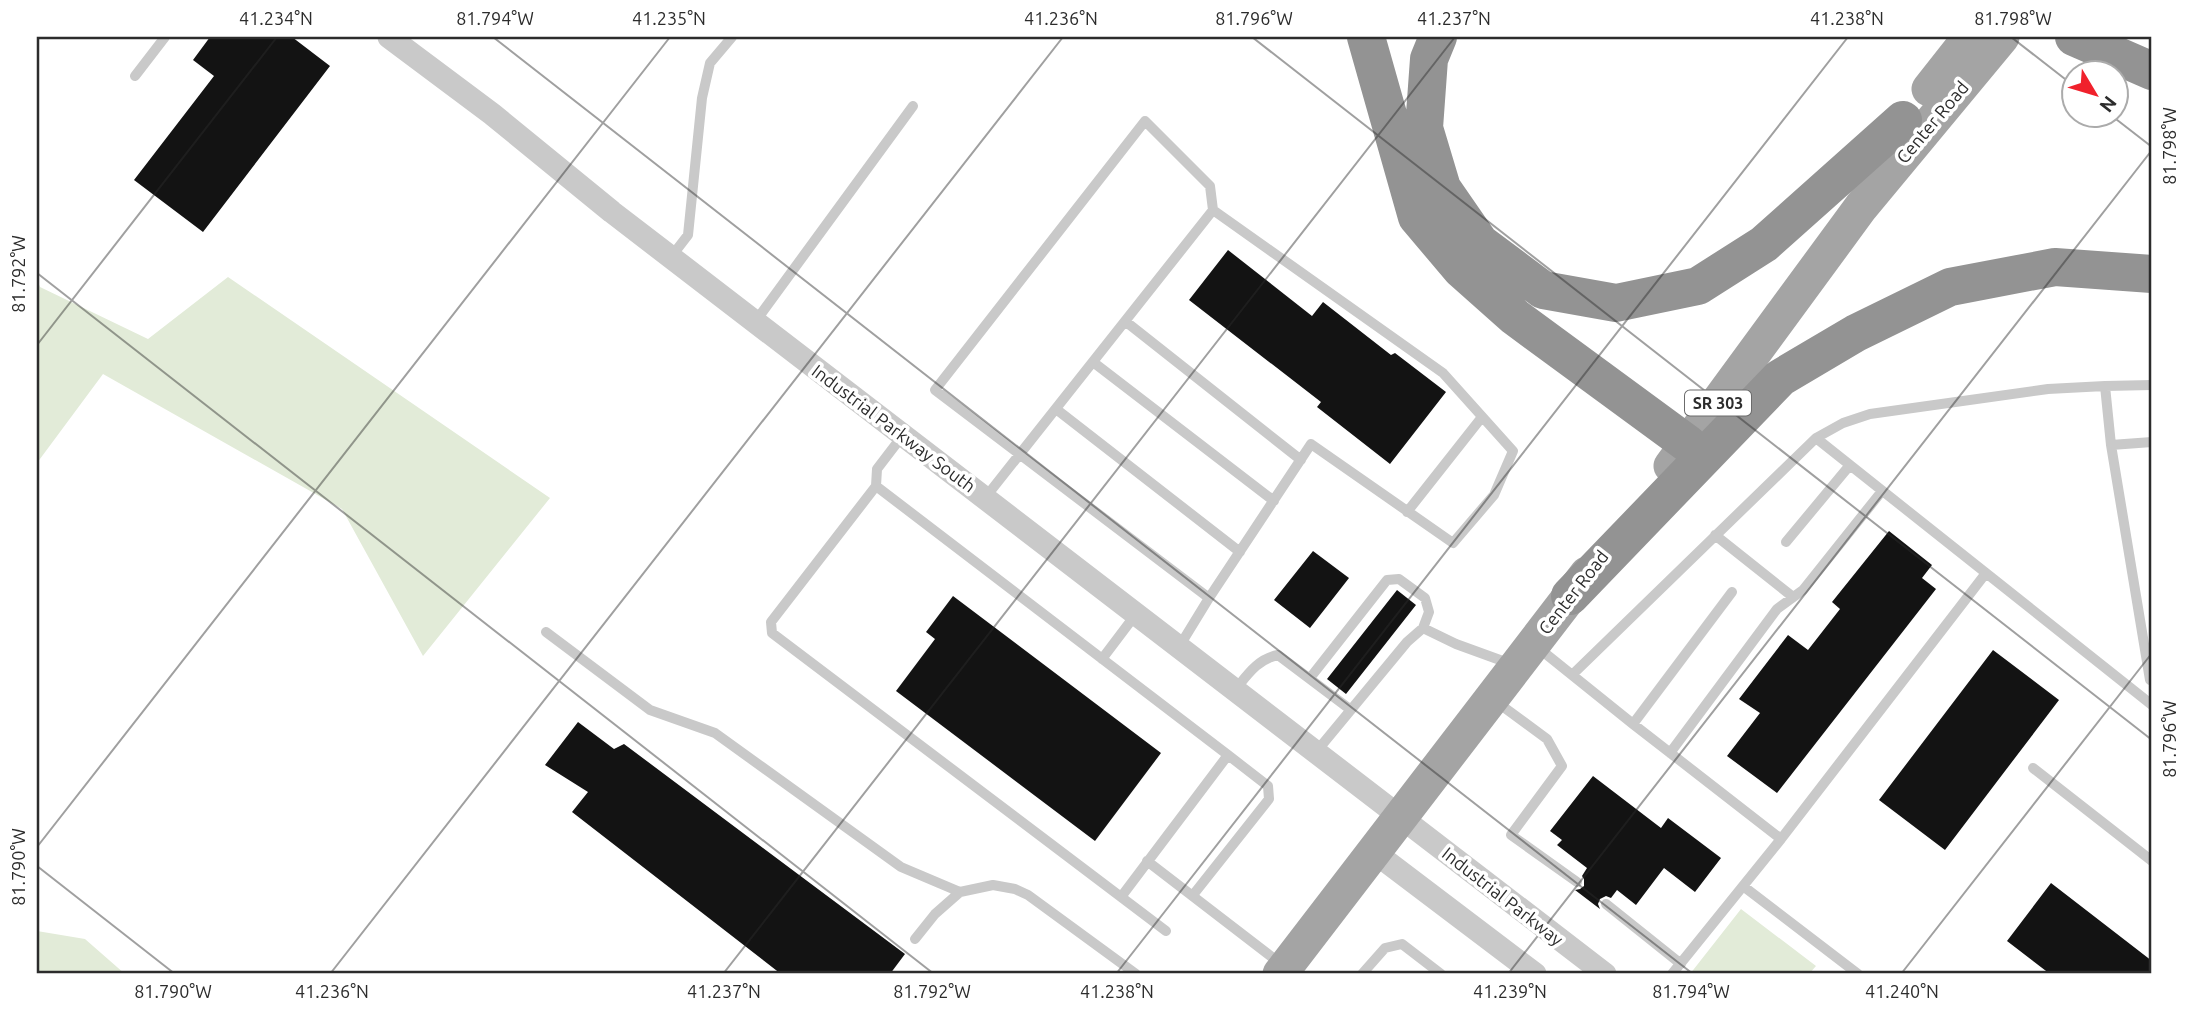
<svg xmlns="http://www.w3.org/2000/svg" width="2189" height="1011" font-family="Ubuntu,sans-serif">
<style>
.green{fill:#e2ebd8}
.building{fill:#131313}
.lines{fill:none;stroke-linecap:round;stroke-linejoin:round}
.service{stroke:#c9c9c9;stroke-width:10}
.minor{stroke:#c9c9c9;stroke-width:23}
.primary{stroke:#a4a4a4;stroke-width:35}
.motorway{stroke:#939393;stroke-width:38}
.ticks{fill:none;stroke:#2c2c2c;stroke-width:2;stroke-opacity:0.45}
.labels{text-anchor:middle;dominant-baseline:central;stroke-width:7;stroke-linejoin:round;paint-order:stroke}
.shield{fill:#fff;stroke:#6b6b6b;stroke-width:2}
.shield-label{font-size:16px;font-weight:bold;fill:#2c2c2c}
.street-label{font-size:18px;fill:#2c2c2c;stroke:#fff}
.neatline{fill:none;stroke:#2c2c2c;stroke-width:2.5}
.ticks-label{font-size:18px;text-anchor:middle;fill:#2c2c2c}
</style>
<rect width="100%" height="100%" fill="#fff"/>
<!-- green -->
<path class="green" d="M228 277 550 498 423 656 342 509 103 374 37 463V280L40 287 148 339Z
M1741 909 1816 966 1809 974H1690Z
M37 931 85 939 125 974H37Z"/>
<!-- building -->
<path class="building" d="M210 37H292L330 66 203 232 134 180 214 76 193 60Z
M1228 250 1312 316 1323 302 1391 355 1395 353 1446 392 1390 464 1317 407 1321 402 1189 300Z
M1889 531 1932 565 1922 578 1936 589 1777 793 1727 756 1760 713 1739 699 1788 635 1808 650 1840 609 1832 602Z
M1313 551 1349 578 1310 628 1274 600Z
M1397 590 1416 605 1346 694 1327 679Z
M953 596 1161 753 1095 841 896 691 935 639 926 632Z
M1993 650 2059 700 1945 850 1879 800Z
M578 722 614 749 624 744 905 954 890 974H781L572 812 588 792 545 765Z
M1593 776 1661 828 1668 818 1721 858 1695 892 1664 868 1636 905 1617 890 1611 898 1606 896 1600 899 1598 904 1600 909 1575 890 1580 889 1584 886V879L1582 876 1587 868 1557 845 1562 840 1550 831Z
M2051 883 2152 961V974H2050L2007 941Z"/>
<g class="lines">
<!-- service -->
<path class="service" d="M135 76 165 37
M671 257 688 235 702 98 710 63 732 37
M1125 321 1301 460
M755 322 913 106
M1093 362 1274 501
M2105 386 2152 385
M1056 409 1240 552
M903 435 877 469 876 486 771 622 772 633 1166 931
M1816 438 1843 423 1870 414 2048 389 2105 386 2111 445 2150 680
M2111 445 2152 442
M876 486 1228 755 1121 897
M985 498C1061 402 1137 306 1213 210L1210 186 1145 121 935 390 1209 598 1311 444 1453 543 1494 495 1513 451 1443 373 1213 210
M1407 512 1482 417
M1715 535 1793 597
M1786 542 1850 465
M546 632 650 710 715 733 901 867 960 892
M1536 646 1633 724 1781 839 1986 573
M1179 647 1209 598
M1102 659 1136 614
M1572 675 1816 438 2152 705
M1310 678 1387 580 1399 579 1425 598 1429 612 1423 628
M1235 690C1248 674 1258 659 1278 655L1351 710
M1494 700 1547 739 1562 766 1511 835 1577 882
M1633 724 1732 592
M1316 752 1407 642 1423 628 1456 644 1511 664
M1670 753 1777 609 1803 590 1882 491
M2033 768 2152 861
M1147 861 1281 964
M1743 886 1858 974
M1193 895 1269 799 1268 786 1228 755
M1606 904 1681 964
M915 939 935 914 960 892 993 885 1015 889 1028 895 1136 974
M1362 974 1385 948 1402 944 1441 974
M1672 974 1781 839"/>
<!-- minor -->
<path class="minor" d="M389 37 492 114 612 212 1605 974
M1374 852 1535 974"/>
<!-- primary -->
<path class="primary" d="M1929 89 1970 37
M1671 466 1861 207 2002 37
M1280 974 1587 574"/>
<!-- motorway -->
<path class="motorway" d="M1366 37 1417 217 1461 269 1515 317 1688 444
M1438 37 1429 59 1424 128 1442 188 1480 243 1543 290 1616 303 1698 286 1764 244 1903 120
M2074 37 2152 71
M1570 596 1780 378 1856 333 1950 287 2055 267 2152 274"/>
</g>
<!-- ticks -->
<path class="ticks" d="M493 37 1693 974M1252 37 2152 740M2011 37 2074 86M2112 116 2152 147M37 273 934 974M37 345 277 37M37 847 670 37M37 866 175 974M330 974 1063 37M723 974 1455 37M1116 974 1848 37M1508 974 2152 150M1901 974 2152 653"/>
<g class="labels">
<!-- shield labels -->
<rect class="shield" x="1685" y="390.5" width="66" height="25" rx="5"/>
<g class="shield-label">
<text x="1718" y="403">SR 303</text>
</g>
<!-- street labels -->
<g class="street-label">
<text transform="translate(1932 122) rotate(-50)">Center Road</text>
<text transform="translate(894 428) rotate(37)">Industrial Parkway South</text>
<text transform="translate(1573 592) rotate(-52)">Center Road</text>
<text transform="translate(1503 896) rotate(38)">Industrial Parkway</text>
</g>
</g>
<!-- border -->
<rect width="2189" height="1011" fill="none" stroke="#ffffff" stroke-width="77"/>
<!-- north arrow -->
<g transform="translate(2095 94) rotate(128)"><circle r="33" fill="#ffffff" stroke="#ababab" stroke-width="2"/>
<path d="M0-5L12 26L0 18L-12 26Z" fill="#f0212c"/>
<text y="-10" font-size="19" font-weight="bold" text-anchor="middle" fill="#2c2c2c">N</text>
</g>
<rect x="38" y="38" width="2112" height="934" class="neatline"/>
<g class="ticks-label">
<text x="276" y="25">41.234°N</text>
<text x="495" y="25">81.794°W</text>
<text x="669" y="25">41.235°N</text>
<text x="1061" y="25">41.236°N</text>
<text x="1254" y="25">81.796°W</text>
<text x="1454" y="25">41.237°N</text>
<text x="1847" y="25">41.238°N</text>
<text x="2013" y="25">81.798°W</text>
<text transform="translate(2170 146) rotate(-90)" y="6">81.798°W</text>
<text transform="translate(19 274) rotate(-90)" y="6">81.792°W</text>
<text transform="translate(2170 739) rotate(-90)" y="6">81.796°W</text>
<text transform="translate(19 867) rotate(-90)" y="6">81.790°W</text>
<text x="173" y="998">81.790°W</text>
<text x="332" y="998">41.236°N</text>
<text x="724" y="998">41.237°N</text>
<text x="932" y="998">81.792°W</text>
<text x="1117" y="998">41.238°N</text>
<text x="1510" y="998">41.239°N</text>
<text x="1691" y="998">81.794°W</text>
<text x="1902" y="998">41.240°N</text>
</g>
</svg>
